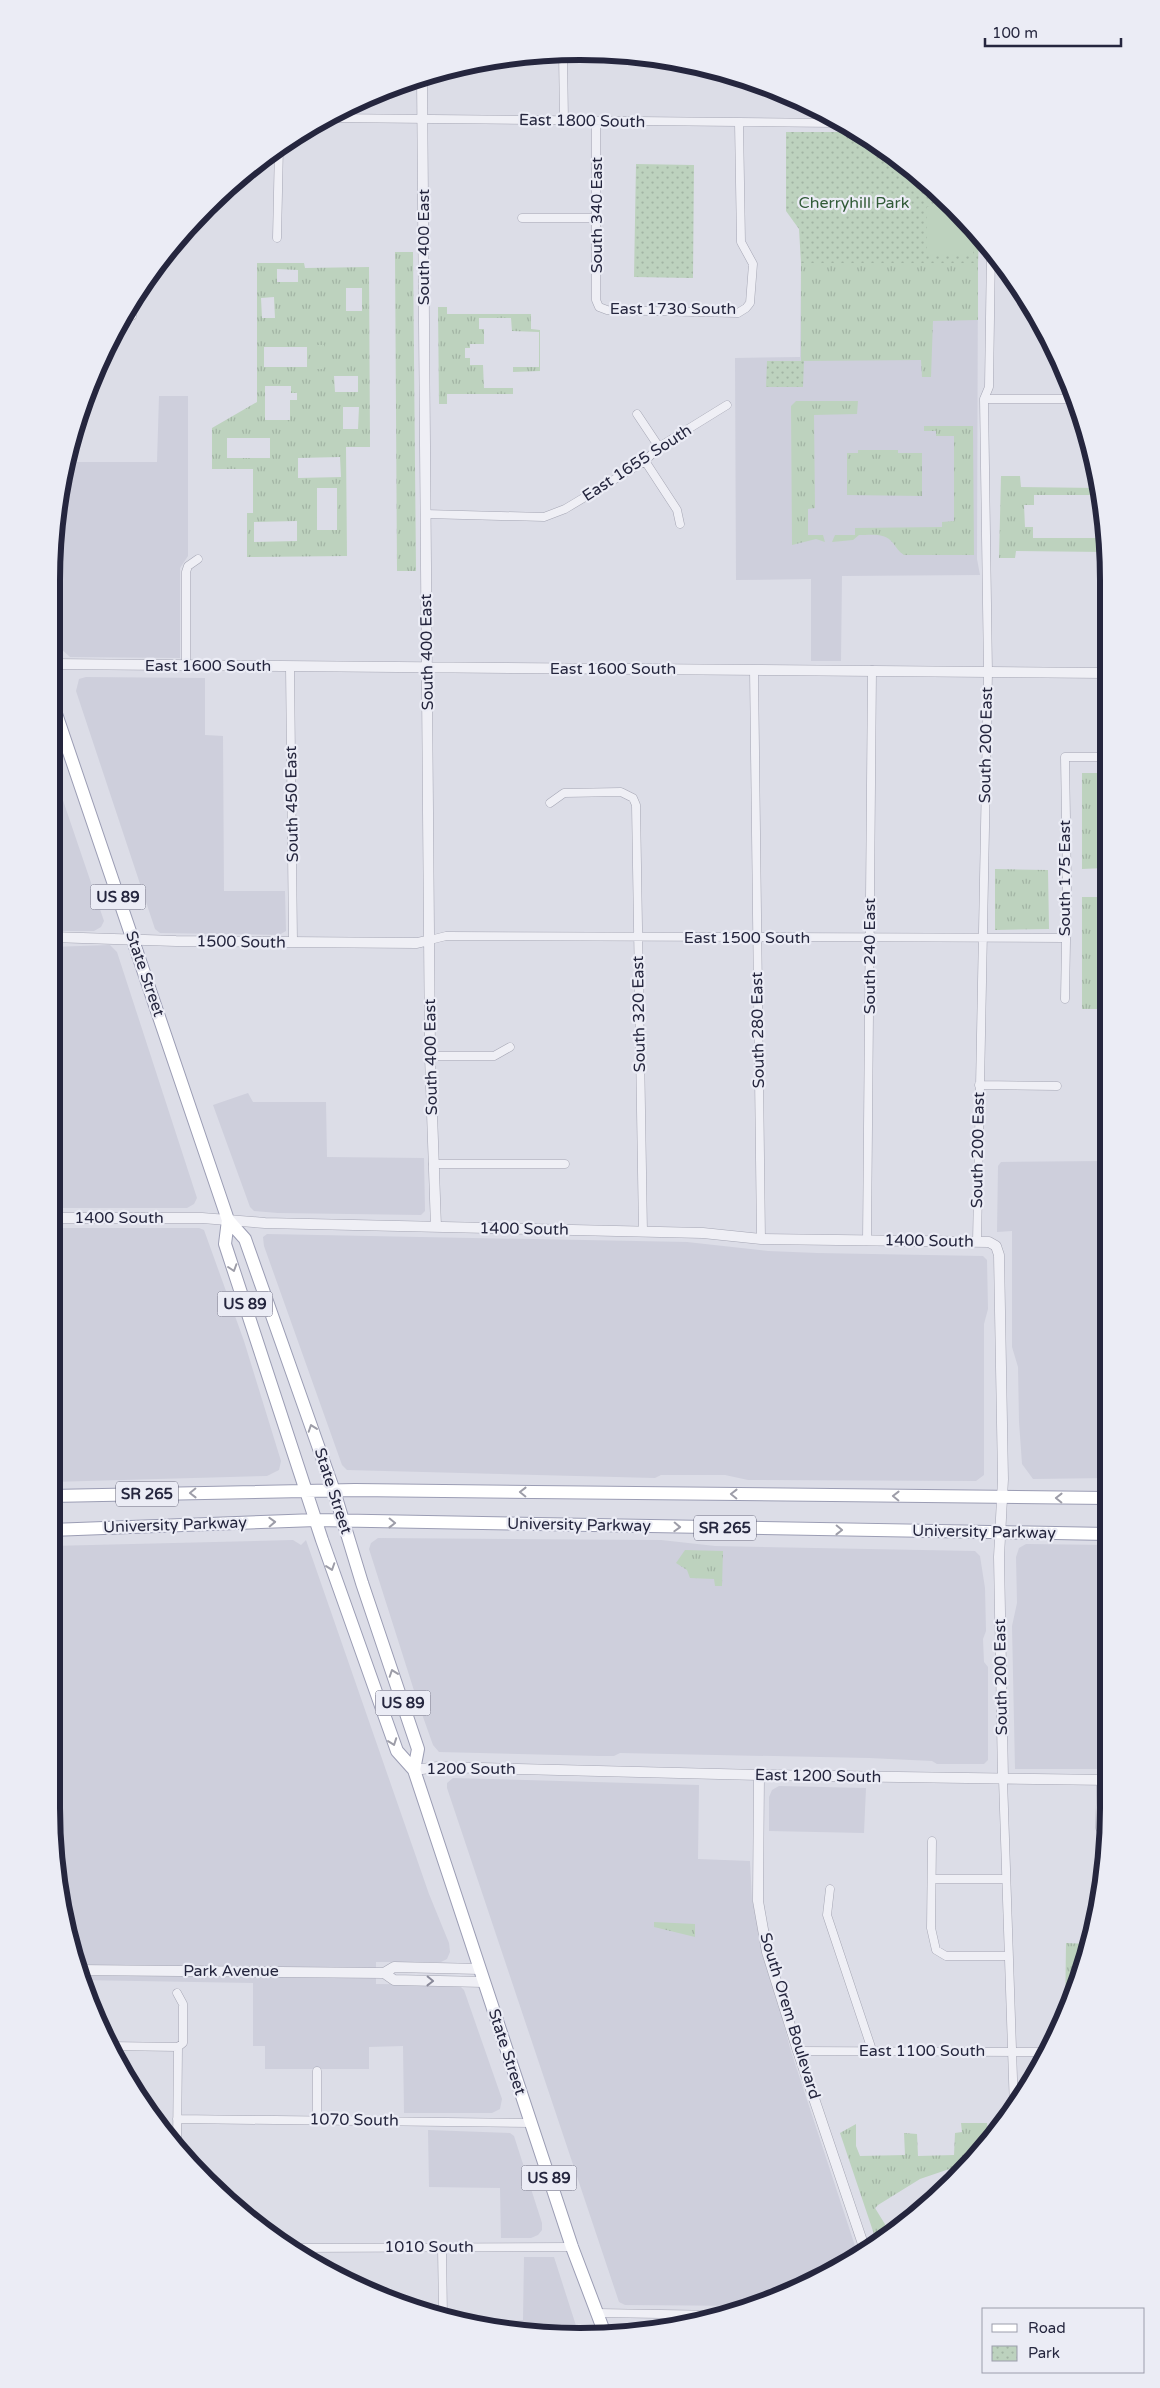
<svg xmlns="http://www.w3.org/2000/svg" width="1160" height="2388" font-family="'Varela Round',sans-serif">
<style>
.built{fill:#cecfdc}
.grass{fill:url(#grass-tufts);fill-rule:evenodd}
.park{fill:url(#park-dots)}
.pitch{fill:#bdd2be}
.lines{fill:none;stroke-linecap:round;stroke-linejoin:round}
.minor-casing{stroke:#a5a6b4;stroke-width:9}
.tertiary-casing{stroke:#a5a6b4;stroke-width:11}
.primary-casing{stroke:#9b9db4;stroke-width:14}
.minor{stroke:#efeff5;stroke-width:8}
.tertiary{stroke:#efeff5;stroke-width:10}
.primary{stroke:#fff;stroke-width:12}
.oneway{stroke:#9d9da8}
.oneway2{stroke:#8a8a9a}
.labels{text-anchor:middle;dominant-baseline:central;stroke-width:4.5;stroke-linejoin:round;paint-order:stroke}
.shield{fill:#ebecf5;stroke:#606175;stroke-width:1}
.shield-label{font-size:15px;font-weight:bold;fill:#25263e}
.street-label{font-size:16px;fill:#25263e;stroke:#ebecf5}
.park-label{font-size:16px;fill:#315b37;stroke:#ebecf5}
.rim{fill:none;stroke:#25263e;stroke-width:6}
</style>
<defs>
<pattern id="grass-tufts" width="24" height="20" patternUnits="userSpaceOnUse" patternTransform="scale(1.25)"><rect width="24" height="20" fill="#bdd2be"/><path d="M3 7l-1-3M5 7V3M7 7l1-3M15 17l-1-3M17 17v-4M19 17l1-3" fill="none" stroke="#a2b4a4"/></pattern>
<pattern id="park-dots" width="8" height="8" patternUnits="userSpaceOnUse" patternTransform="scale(1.25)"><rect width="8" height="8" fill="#bdd2be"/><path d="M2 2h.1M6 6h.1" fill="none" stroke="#a2b4a4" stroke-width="1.8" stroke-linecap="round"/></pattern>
</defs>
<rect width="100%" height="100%" fill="#dcdde7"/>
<!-- built -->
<path class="built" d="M801 263H978L977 559 980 575 842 576 841 661H811V579L736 580 735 358 800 357Z
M159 396H188V556L180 568V658L70 657 59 647 51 625V580L61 477 76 430 77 462H157Z
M86 677 205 678V735L223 736 224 891H285L286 931 279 935 160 933 155 929 76 691 79 679Z
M51 765 104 921 101 927 94 931H51Z
M110 945 117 952 197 1198 194 1204 187 1208H51V947Z
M248 1093 253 1102H326L327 1157 424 1158 425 1211 421 1215 278 1213 254 1211 250 1207 213 1105Z
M1106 1161 1108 1478 1033 1479 1022 1464 1019 1422 1018 1367 1012 1347V1231L997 1232 998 1166 1001 1162Z
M51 1228H199L204 1230 244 1341 281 1461 279 1470 267 1476 51 1482Z
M267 1234 687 1242 768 1251 817 1253 983 1256 987 1260 988 1309 984 1324V1475L976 1481 748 1480 725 1475H661L655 1478 347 1470 342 1465 264 1246 263 1237Z
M378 1538 661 1540 715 1546 975 1551 980 1556 985 1588 986 1631 983 1639 984 1662 988 1667V1760L984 1764H937L932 1761 869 1758 620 1753 614 1756H600L439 1752 433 1745 417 1700 369 1549 371 1543Z
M293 1540 301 1545 306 1540 429 1894 449 1943 450 1952 447 1959 441 1962H376V1984L459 1985 464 1990 502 2099 500 2109 492 2113H404L403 2046 369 2047V2069H265V2046H253V1983L80 1980 79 1978 61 1911 51 1808V1546Z
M1026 1544 1108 1545 1109 1769H1015L1012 1626 1017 1603 1016 1557 1019 1548Z
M453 1778 699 1785 698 1859 750 1861 752 1900 790 2048 858 2255 814 2282 757 2306 625 2305 619 2302 447 1788V1783Z
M779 1786 866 1788 864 1833 769 1831V1797L772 1790Z
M428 2130 510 2133 514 2136 542 2223V2230L538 2235 531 2238H501L500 2188 429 2187Z
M524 2257H554L579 2335 546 2336 510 2331V2321L523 2320Z
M636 2323H687L649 2332 631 2333Z"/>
<!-- grass -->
<path class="grass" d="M395 252H413L416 571H397Z
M257 263H304L305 268 369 267 370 447H346L347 556 247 557V513H253V469H212V428L257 402ZM277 269 298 270V282H277ZM346 288H362V311H346ZM274 297 275 318H262L261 298ZM264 347H307V367H264ZM334 376H358V392H335ZM265 386H291V393H297V400H290V420H265ZM343 407H359L358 429H343ZM227 438H270V458H227ZM340 457 341 477 298 478V458ZM317 488H337V530H317ZM297 521V541L254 542V522Z
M801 263H978V320L933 321 931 377H922L921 360 801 361Z
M438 307H447V314H531V329L540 330V371L513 372V394H447V404H439ZM479 318H511L512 331 539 332V367H513V388H484L483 365H470V358H465V348H470V344H484V329H479Z
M796 401H858L857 414 814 415 815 508 808 509V535H823L825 542 816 539 792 545 791 406Z
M924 426H973L974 555H904C898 551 897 548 893 543 885 532 870 535 859 535L853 540 832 542 835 535H855V528L942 527V522L954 521V436H936V431H924Z
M858 450H898V453H922V496L847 495V453H858Z
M1001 476H1020L1021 487 1098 488 1100 495H1034V505H1024L1025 527H1033V538H1104V552L1016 551 1015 558H999Z
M1082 773H1105V868L1082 869Z
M995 869 1048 870 1049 929 995 930Z
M1082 897H1106V1009H1082Z
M685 1550 723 1551 722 1586H715L714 1579 690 1578 687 1570 676 1563Z
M654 1922 695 1924V1937L654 1927Z
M1066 1943 1089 1944 1065 2017Z
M961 2123H987L989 2139 966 2167 964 2164 920 2179 878 2205 875 2208 891 2234 877 2243 840 2133 856 2124V2146L860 2156 905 2155 904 2133 917 2134 918 2156 954 2155 955 2133 962 2132Z"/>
<!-- park -->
<path class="park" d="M786 132H853L902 161 979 237 978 263H801L799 229 786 211Z
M636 164 694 165 693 278 634 277Z
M767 361H804L803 387H766Z"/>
<!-- pitch -->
<path class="pitch" d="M927 207H948L973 231V255L927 256Z
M312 345H324V369H312Z"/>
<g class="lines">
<!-- minor casing -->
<g class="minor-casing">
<path id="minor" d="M563 53 564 121
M327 118 837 123
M596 122V300L599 307 607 310 738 313 746 308 750 303 753 264 741 242 739 123
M522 218H597
M277 238 279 146
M128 310 132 316
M984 399H1074
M637 414 659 447
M645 461 677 510 680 524
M425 514 544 517 565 509 645 461 659 447 727 405
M186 666V572L188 566 198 559
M290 667 293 942
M754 670 761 1239
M550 803 564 793 621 792 633 798 636 805 643 1232
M430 940 446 936 1065 938
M1065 999 1067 883 1065 757H1105
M430 1056H494L510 1047
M979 1085 1057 1086
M433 1164H565
M867 1241 872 670
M977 1242 988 672 984 399 989 387 991 249
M1003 1779C1007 1889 1011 1999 1014 2109
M1100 1828 1101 1780
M932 1841 931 1928 936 1950 946 1956H1009
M932 1879H1005
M830 1889 827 1915 872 2050
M177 1993 183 2004V2043L178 2047 177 2148
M110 2046 178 2047
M798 2051 1046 2052
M177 2119 531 2123
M317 2120V2071
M442 2247 443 2316
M287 2248 572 2247
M312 2248 313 2262
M597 2313 725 2315"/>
</g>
<!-- tertiary casing -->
<g class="tertiary-casing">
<path id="tertiary" d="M422 78 430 1056 436 1227
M51 664 1105 673
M51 937 176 941 417 943 430 940
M51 1218H202L265 1223 703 1233 761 1239 989 1242 996 1246 999 1255 1003 1479 999 1557 1003 1779
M414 1770 438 1767 759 1775 1109 1780
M759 1775 758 1901 767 1952 798 2051 865 2250
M77 1970 384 1973 394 1967 480 1969
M384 1973 394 1980 484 1982"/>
</g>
<!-- primary casing -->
<g class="primary-casing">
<path id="primary" d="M51 699 228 1220 245 1239 334 1491 362 1583 418 1749 414 1770
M228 1220 225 1244 322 1540 397 1751 414 1770 572 2247 605 2334
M51 1496 355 1490 1108 1498
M51 1530 316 1520 1108 1534"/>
</g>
<!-- minor -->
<use href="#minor" class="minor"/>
<!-- tertiary -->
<use href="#tertiary" class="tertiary"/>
<!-- primary -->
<use href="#primary" class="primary"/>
</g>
<!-- one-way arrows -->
<defs><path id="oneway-chevron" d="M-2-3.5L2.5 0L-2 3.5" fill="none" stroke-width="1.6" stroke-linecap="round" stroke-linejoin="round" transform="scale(1.25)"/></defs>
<g class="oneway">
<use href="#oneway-chevron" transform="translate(233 1268) rotate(72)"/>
<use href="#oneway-chevron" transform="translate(312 1428) rotate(-109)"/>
<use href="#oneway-chevron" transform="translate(523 1492) rotate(-179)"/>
<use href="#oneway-chevron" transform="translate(193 1493) rotate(179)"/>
<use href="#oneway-chevron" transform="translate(734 1494) rotate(-179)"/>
<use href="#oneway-chevron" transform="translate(896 1496) rotate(-179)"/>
<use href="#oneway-chevron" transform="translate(1059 1498) rotate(-179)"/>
<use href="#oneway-chevron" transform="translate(272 1522) rotate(-2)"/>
<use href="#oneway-chevron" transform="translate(392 1523) rotate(1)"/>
<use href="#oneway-chevron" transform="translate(677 1527) rotate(2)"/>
<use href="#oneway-chevron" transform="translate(839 1530) rotate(1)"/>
<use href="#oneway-chevron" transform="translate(331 1567) rotate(71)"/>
<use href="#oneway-chevron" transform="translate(393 1673) rotate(-109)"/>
<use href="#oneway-chevron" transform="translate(393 1742) rotate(70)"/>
</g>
<use class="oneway2" href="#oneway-chevron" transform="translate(430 1981) rotate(1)"/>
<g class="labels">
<!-- shield labels -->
<g class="shield">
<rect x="90.5" y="884.5" width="55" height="25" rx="4"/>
<rect x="217.5" y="1291.5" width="55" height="25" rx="4"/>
<rect x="116" y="1481.5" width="62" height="25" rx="4"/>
<rect x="694" y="1515.5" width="62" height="25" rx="4"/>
<rect x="375.5" y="1690.5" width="55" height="25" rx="4"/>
<rect x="521.5" y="2165.5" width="55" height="25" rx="4"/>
</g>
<g class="shield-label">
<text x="118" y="897">US 89</text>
<text x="245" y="1304">US 89</text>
<text x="147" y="1494">SR 265</text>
<text x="725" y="1528">SR 265</text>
<text x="403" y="1703">US 89</text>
<text x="549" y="2178">US 89</text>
</g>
<!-- street labels -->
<g class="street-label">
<text transform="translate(582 121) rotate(1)">East 1800 South</text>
<text transform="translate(597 215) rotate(-90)">South 340 East</text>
<text transform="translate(424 247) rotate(-90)">South 400 East</text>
<text x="673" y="309">East 1730 South</text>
<text transform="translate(637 463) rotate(-33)">East 1655 South</text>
<text transform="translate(427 652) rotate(-91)">South 400 East</text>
<text x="208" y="666">East 1600 South</text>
<text x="613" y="669">East 1600 South</text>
<text transform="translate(986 745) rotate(-89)">South 200 East</text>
<text transform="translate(292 804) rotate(-91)">South 450 East</text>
<text transform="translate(1065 878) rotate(-90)">South 175 East</text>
<text x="747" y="938">East 1500 South</text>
<text transform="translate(241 942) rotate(1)">1500 South</text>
<text transform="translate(870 956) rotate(-90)">South 240 East</text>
<text transform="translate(145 974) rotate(71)">State Street</text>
<text transform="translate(639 1014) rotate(-91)">South 320 East</text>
<text transform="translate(758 1030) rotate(-91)">South 280 East</text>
<text transform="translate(431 1057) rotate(-91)">South 400 East</text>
<text transform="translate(978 1150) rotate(-89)">South 200 East</text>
<text x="119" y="1218">1400 South</text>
<text transform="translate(524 1229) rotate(1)">1400 South</text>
<text transform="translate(929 1241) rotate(1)">1400 South</text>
<text transform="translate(333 1491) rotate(72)">State Street</text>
<text transform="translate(175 1525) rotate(-2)">University Parkway</text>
<text transform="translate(579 1525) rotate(1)">University Parkway</text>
<text transform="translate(984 1532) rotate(1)">University Parkway</text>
<text transform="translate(1001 1677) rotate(-91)">South 200 East</text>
<text x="471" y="1769">1200 South</text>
<text transform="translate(818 1776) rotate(1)">East 1200 South</text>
<text x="231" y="1971">Park Avenue</text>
<text transform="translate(790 2016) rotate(73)">South Orem Boulevard</text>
<text x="922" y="2051">East 1100 South</text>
<text transform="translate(507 2052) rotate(72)">State Street</text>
<text transform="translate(354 2120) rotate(1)">1070 South</text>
<text x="429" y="2247">1010 South</text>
</g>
<!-- park labels -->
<g class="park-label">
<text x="854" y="203">Cherryhill Park</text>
</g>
</g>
<!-- crop -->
<path d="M0 0H1160V2388H0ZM580 60H580A520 520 0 0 1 1100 580V1808A520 520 0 0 1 580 2328H580A520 520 0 0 1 60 1808V580A520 520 0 0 1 580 60Z" fill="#ebecf5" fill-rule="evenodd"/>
<path class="rim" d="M580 60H580A520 520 0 0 1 1100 580V1808A520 520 0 0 1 580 2328H580A520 520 0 0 1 60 1808V580A520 520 0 0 1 580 60Z"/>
<!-- legend -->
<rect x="982" y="2308" width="162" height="65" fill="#ebecf5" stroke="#9c9dac"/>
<rect x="992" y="2324" width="25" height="8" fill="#ffffff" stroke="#9c9dac"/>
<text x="1028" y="2333" font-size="15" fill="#25263e">Road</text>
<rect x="992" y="2346" width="25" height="15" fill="url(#park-dots)" stroke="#9c9dac"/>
<text x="1028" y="2358" font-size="15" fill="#25263e">Park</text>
<!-- scale -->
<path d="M985 38v8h136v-8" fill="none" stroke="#25263e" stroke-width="2.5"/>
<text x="992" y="38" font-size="15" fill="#25263e" stroke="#ebecf5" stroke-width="4" paint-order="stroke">100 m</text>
</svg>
